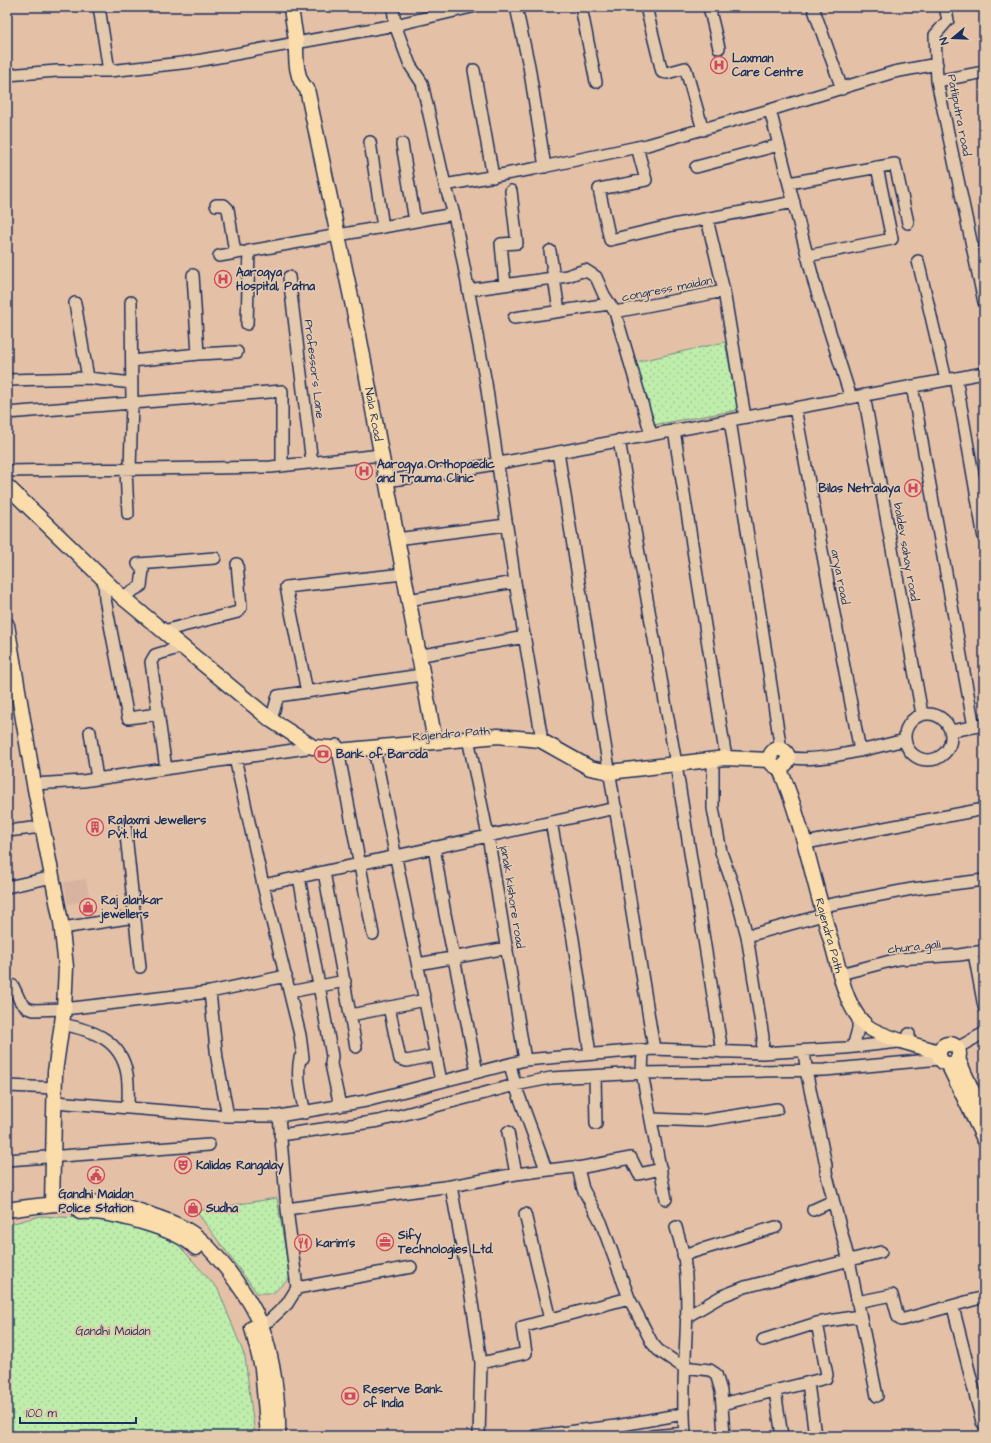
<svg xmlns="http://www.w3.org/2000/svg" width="991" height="1443" font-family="'Architects Daughter',sans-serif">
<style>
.built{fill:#d8b3a0}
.park{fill:url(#park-dots);stroke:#6d8e84}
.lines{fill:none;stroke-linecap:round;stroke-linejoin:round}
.minor-casing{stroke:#1b2f5e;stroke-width:14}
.major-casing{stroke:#1b2f5e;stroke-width:17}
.minor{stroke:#e5c9ac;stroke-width:11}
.major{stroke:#fbddab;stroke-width:14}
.labels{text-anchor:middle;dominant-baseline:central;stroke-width:3.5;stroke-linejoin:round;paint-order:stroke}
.poi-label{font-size:12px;font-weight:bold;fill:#1b2f5e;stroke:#e5c9ac;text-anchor:start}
.street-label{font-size:12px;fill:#1b2f5e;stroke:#e5c9ac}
.park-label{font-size:12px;fill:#233862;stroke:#e5c9ac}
</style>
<defs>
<pattern id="park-dots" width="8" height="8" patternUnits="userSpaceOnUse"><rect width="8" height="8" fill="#bfedab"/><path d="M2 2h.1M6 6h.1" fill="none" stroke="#a4cc96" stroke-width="1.8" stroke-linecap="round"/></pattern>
</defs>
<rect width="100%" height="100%" fill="#e4c0a7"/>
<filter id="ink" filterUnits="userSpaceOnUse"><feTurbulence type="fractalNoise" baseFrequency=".025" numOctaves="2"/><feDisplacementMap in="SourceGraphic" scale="8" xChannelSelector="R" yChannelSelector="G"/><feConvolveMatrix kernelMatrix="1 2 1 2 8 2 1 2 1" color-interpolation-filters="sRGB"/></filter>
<g filter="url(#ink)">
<!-- built -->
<path class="built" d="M86 879 90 900 68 904 64 882Z"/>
<!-- park -->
<path class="park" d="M725 342 738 410 653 425 636 362Z
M277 1198 290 1278 273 1293H257L196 1211Z
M40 1216 119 1220 174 1240 218 1289 245 1357 255 1436H7V1225Z"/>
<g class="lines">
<!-- minor casing -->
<g class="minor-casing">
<path id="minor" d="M99 7 109 71
M393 7 395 25 410 65 422 83 445 185
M516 7 529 66 545 167
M581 7 596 82
M646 7 662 72 667 73 685 68 686 70 703 130
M709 7 719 48
M813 7 842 89
M945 7 948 20 935 35 937 81 984 302
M474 70 493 177
M7 75 57 71H109L191 62 395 25 472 7
M937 81 984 72
M770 110 894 72 937 64
M402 144 415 221
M637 147 646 180 599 189 610 240 673 225 794 202
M696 167 779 145
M789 183 895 164 908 223
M216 205H224L228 209 235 253
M707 219 724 291
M383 227 454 214
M550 251 559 311
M219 256 242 252
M807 256 892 239 877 167
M918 261 946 380
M289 277 312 463
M505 285 501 244 517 243 511 191
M468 290 567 276 585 270 596 277 604 295 615 312
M131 302 132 403 282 391V466
M75 303 88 378
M514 318 609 304
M247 324 249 251 383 227 370 142
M198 354 237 352
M132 361 198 354 193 275
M956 378 984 538
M7 380 88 378 132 383
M912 386 974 727
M864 395 922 714
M795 408 860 751
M7 413 132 403 130 469
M730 420 781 750
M674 430 725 752
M651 434 615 312 724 291 745 417
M619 440 675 758
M558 452 654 1049
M126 469 128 514
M7 471 271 467 381 455
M386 481 462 470 984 373
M396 539 506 525
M138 564 215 558
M104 580 105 599 128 718 158 714
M122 597 141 586 143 570 138 564
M408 600 515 582
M163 631 238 612 241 607 237 564
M417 656 525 637
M307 692 286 587 403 574
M905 737a23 23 0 1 1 46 0a23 23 0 1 1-46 0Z
M271 720 278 696 421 675
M951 731 984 725
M90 732 97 779
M541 734 515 582 486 383 454 214 445 185 533 169 647 145 770 110 814 282 851 398
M468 738 488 836 525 1060
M337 745 373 934
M374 749 441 1081
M787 757C817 764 875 747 905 740
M235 758 263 885 616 808
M713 759V808L721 852 735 891 747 936 763 1037 762 1053
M676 765 722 1052
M166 769 151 662 155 655 181 647
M34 784 83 781 313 747
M551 822 573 939 590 1054
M125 825 140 967
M7 831 42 827
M811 842 984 809
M434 847 445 914 477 1072
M324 872 356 1047
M299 877 332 1056 331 1064 340 1106
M263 885 300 1035 303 1058H300C296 1076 301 1095 305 1113
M7 887 53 877
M828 905 912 889 984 880
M62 928 135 917
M747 936 823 915
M974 953 984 1007
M418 964 507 948
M848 972 898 959 959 955 984 951
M7 983 13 986 20 1001 27 1008 34 1010 64 1009 210 992 286 976
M210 992 217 1059 228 1116
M290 992 345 981
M389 1007 400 1059 407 1061 436 1055
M351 1015 425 1000
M61 1024C92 1030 121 1039 127 1074 129 1085 128 1097 128 1108
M853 1047 858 1029V1016
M957 1048 984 1033
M643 1050 642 1073 666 1199
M804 1051 807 1075 826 1165V1172L850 1265 877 1396
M510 1064 515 1085 546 1169
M595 1076 596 1124
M7 1086 55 1088
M55 1102 228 1116H279L366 1101 525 1060 654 1049 762 1053 845 1048 907 1041 909 1034
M279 1116 287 1209 451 1186
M651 1119 701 1121 777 1109
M508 1132 516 1174
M280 1135 379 1121 515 1085 551 1078 642 1073 825 1070 940 1059
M7 1160 209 1145
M578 1168 631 1158 639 1174 661 1169
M813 1210 833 1201
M525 1214 550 1320
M683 1255 776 1227
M297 1288 411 1267
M857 1302 892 1295 898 1317 901 1320 984 1297
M953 1307 982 1422 984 1424
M686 1317 722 1296 745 1287 881 1252
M255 1328 270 1320 287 1304 297 1288 287 1209
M763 1340 817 1323 859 1316
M481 1363 526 1353 522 1327 629 1298
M808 1383 815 1436
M775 1391 782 1436
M722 1404 826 1378 827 1375 817 1323
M479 1436 481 1363 471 1296 451 1186 516 1174 573 1167 578 1168 583 1189 601 1222 629 1298 652 1343 658 1350 683 1367 710 1370 716 1374 721 1391 724 1436
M535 1436 616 1426 683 1414
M652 1436 685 1433C680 1377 691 1321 685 1265 684 1252 679 1239 676 1227"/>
</g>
<!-- major casing -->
<g class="major-casing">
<g id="major">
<path d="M291 7C292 18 295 30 296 42 296 56 295 79 307 89"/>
<path id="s1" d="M307 89 359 335 435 741"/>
<path d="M7 486 122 597 271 720 313 747 331 748 338 751 498 736 540 740 590 768 610 772 725 758 771 760"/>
<path d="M7 625 34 784 61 922 66 967 64 1009 55 1072 52 1204"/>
<circle cx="779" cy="758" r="9"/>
<path id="s2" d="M779 767C803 823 814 886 832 944 840 971 845 1009 868 1027 883 1038 920 1046 939 1052"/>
<circle cx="949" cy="1054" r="10"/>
<path d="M958 1059 984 1117"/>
<path d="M948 1064 984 1139"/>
<path d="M7 1210C40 1205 73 1201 107 1203 121 1204 137 1210 151 1215 169 1221 188 1228 202 1241 222 1260 251 1299 261 1325 273 1357 279 1402 278 1436"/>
<path d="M80 1212C107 1210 177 1228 196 1248"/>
<path d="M252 1328 262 1368 268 1436"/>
</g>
</g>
<!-- minor -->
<use href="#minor" class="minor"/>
<!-- major -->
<use href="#major" class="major"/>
</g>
</g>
<!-- icons -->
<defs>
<g id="hospital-ring" transform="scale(0.9)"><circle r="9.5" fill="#e5c9ac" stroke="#d1495b" stroke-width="1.5"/><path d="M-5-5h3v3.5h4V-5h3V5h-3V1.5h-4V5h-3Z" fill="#d1495b"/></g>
<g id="bank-ring" transform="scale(0.9)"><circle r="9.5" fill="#e5c9ac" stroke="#d1495b" stroke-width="1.5"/><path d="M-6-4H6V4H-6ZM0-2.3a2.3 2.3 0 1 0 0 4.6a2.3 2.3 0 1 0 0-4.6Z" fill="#d1495b"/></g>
<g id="building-ring" transform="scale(0.9)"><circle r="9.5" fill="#e5c9ac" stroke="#d1495b" stroke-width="1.5"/><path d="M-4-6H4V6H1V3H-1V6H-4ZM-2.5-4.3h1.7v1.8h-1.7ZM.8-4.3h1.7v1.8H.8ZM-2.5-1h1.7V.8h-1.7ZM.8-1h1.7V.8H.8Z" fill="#d1495b"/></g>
<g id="shop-ring" transform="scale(0.9)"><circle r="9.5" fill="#e5c9ac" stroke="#d1495b" stroke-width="1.5"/><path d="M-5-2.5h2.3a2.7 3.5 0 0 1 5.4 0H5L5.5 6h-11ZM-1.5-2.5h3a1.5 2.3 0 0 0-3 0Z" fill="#d1495b"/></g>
<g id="theatre-ring" transform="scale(0.9)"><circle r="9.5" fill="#e5c9ac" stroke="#d1495b" stroke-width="1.5"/><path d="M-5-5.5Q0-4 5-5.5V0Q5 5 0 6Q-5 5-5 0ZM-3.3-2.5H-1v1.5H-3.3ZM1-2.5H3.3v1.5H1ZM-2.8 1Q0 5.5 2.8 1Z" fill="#d1495b"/></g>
<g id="civic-ring" transform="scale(0.9)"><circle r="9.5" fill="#e5c9ac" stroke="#d1495b" stroke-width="1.5"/><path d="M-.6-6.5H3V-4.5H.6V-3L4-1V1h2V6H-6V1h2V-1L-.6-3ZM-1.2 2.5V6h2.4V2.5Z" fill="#d1495b"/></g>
<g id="office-ring" transform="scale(0.9)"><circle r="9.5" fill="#e5c9ac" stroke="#d1495b" stroke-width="1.5"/><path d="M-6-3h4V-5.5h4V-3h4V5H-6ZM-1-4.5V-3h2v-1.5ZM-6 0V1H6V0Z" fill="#d1495b"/></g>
<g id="restaurant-ring" transform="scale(0.9)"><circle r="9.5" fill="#e5c9ac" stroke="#d1495b" stroke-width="1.5"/><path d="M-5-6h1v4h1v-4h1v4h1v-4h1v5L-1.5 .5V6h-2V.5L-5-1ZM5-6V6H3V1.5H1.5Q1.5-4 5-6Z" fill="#d1495b"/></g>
</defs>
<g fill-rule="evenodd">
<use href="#hospital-ring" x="719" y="65"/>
<use href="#hospital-ring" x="223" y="279"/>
<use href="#hospital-ring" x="364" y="471"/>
<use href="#hospital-ring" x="913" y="488"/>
<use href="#bank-ring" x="323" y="754"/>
<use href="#building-ring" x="95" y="827"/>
<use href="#shop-ring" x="88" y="907"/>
<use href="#theatre-ring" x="183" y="1165"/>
<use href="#civic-ring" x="96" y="1175"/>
<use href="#shop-ring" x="193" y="1208"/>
<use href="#office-ring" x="385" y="1242"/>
<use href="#restaurant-ring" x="303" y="1243"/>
<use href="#bank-ring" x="350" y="1396"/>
</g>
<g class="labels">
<!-- poi labels -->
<g class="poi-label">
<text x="732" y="58">Laxman<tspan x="732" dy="14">Care Centre</tspan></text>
<text x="236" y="272">Aarogya<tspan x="236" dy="14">Hospital, Patna</tspan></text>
<text x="377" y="464">Aarogya Orthopaedic<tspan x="377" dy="14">and Trauma Clinic</tspan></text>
<text x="900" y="488" text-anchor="end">Bilas Netralaya</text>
<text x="336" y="754">Bank of Baroda</text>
<text x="108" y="820">Rajlaxmi Jewellers<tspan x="108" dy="14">Pvt. ltd.</tspan></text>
<text x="101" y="900">Raj alankar<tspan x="101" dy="14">jewellers</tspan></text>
<text x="196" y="1165">Kalidas Rangalay</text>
<text x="96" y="1194" text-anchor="middle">Gandhi Maidan<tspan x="96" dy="14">Police Station</tspan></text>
<text x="206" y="1208">Sudha</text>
<text x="398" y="1235">Sify<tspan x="398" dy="14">Technologies Ltd.</tspan></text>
<text x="316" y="1243">karim's</text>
<text x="363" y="1389">Reserve Bank<tspan x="363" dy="14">of India</tspan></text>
</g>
<!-- street labels -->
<g class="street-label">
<text transform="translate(959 115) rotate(79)">Patliputra road</text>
<text transform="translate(667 289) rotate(-11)">congress maidan</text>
<text transform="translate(314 369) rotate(83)">Professor's Lane</text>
<text stroke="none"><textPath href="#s1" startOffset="332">Nala Road</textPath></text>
<text transform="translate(906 552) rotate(80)">baldev sahay road</text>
<text transform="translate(840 577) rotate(79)">arya road</text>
<text transform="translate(451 734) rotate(-5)">Rajendra Path</text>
<text transform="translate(512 897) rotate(81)">janak kishore road</text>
<text stroke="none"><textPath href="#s2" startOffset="176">Rajendra Path</textPath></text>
<text transform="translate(914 947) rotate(-6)">chura gali</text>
</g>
<!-- park labels -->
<g class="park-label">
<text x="113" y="1331">Gandhi Maidan</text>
</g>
</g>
<!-- margin -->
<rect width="991" height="1443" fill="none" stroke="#e5c9ac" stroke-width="24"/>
<rect x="12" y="12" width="967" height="1419" fill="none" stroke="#1b2f5e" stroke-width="1.5" filter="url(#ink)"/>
<!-- north arrow -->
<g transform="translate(953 38) rotate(251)" stroke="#e5c9ac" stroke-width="3" paint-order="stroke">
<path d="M0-3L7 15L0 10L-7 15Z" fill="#1b2f5e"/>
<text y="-6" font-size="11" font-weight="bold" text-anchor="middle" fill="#1b2f5e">N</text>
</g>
<!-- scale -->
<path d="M20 1417v6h116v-6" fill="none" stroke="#1b2f5e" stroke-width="2"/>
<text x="26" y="1417" font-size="12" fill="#1b2f5e" stroke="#e5c9ac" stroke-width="3" paint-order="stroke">100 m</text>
</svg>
